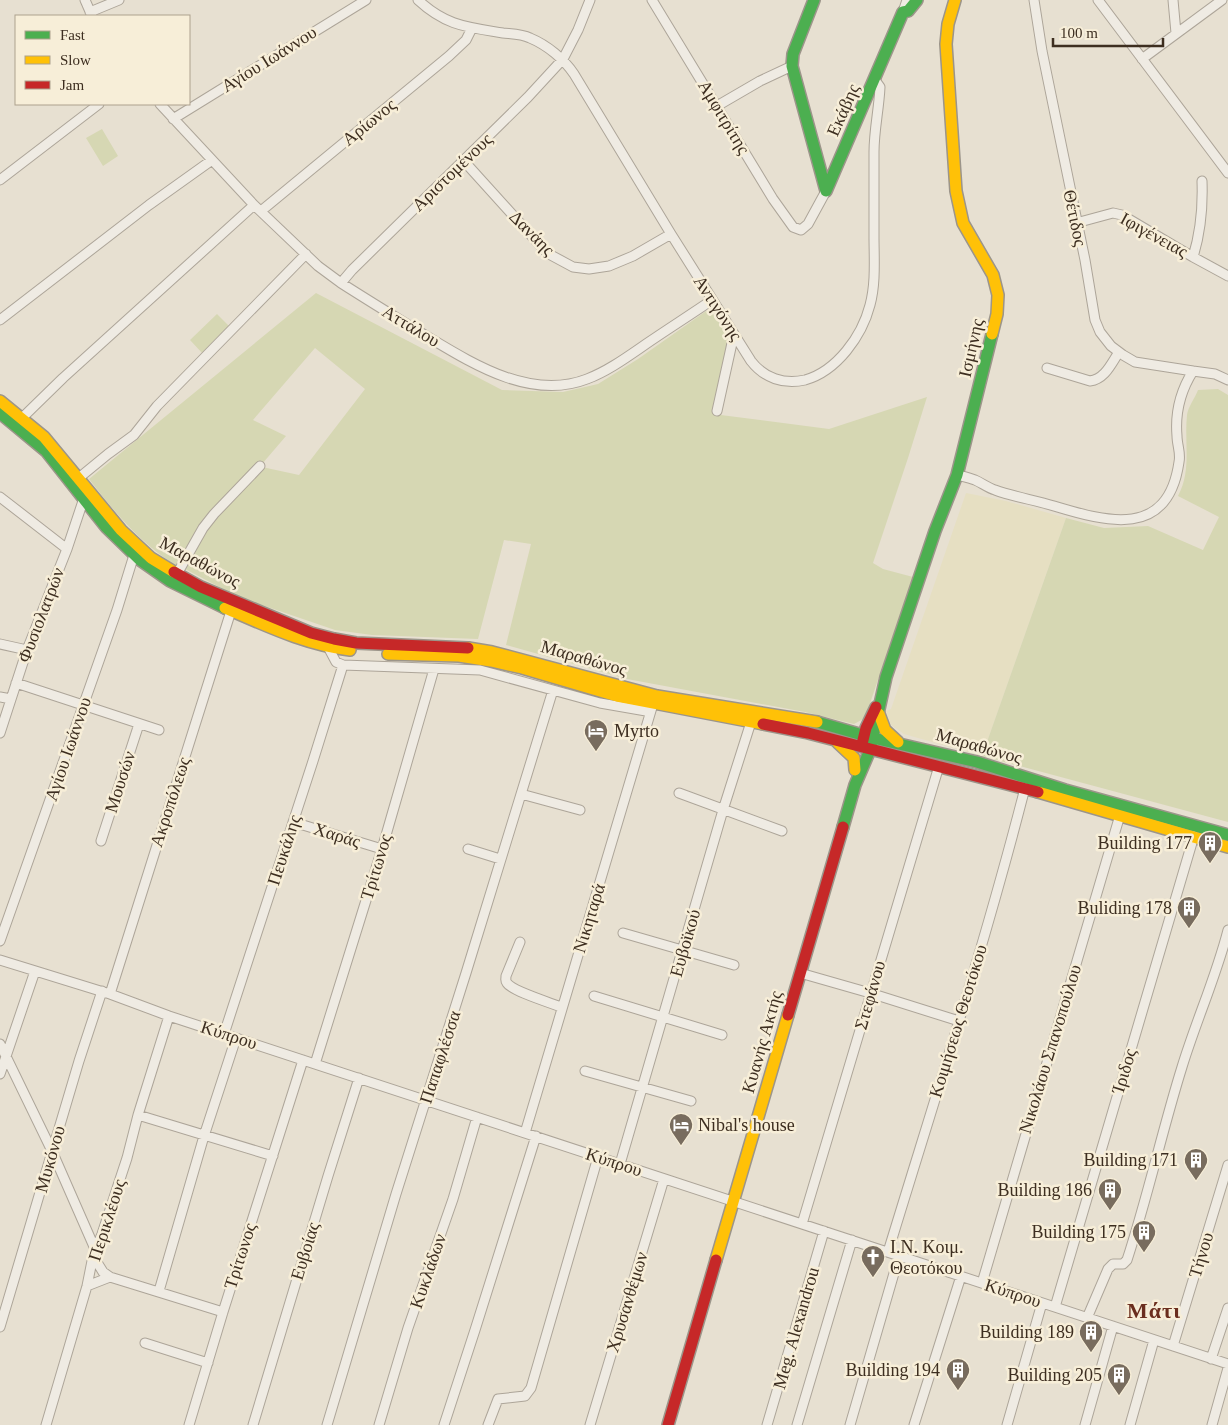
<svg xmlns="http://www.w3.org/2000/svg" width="1228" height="1425" font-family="'Times New Roman',serif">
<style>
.farmland{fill:#e6dfc2}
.green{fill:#d6d7b3}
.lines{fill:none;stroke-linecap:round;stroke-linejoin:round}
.street-casing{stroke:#ada599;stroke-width:11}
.fast-casing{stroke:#9c958a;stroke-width:14}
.slow-casing{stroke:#9c958a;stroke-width:14}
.jam-casing{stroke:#9c958a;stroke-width:14}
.street{stroke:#efebe3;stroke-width:9}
.fast{stroke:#4caf50;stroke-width:11}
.slow{stroke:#ffc107;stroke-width:11}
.jam{stroke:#c62828;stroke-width:11}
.labels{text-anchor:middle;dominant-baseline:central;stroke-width:5;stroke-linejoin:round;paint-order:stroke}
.street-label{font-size:18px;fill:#3d2e20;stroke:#f7eed8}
.poi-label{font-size:18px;fill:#3d2e20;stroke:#f7eed8;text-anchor:end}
.district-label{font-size:22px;font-weight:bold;letter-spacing:1px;fill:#6b2e1e;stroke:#f7eed8}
</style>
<rect width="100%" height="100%" fill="#e7e0d1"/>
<!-- farmland -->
<path class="farmland" d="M966 493 1006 501 1066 518 982 756 904 734 891 725 886 711 891 709Z"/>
<!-- green -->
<path class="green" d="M102 129 118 156 103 166 86 138Z
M316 293 502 390 563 392 598 384 638 359 709 309 729 336 713 414 829 429 927 397 908 458 873 563 883 569 913 577 865 718 854 724 805 712 627 679 506 645 531 544 504 540 478 639 372 635 335 630 256 603 227 591 183 568 204 528 262 467 299 475 365 389 315 348 253 420 286 436 262 464 213 512 178 567C140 543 116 514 89 479Z
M217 314 230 327 203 354 190 340Z
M1218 389 1228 395V822L982 756 1066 518 1104 528 1148 526 1203 550 1219 517 1178 496C1192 470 1184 443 1187 415 1188 407 1195 398 1198 390Z"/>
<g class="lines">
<!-- street casing -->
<g class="street-casing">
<path id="street" d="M85 0 92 16
M418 0C446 26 467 27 503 33 512 34 522 34 530 38 547 45 564 59 574 74L671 234 751 361C764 378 784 385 805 380 837 371 862 336 870 305 876 283 874 259 874 236 874 208 874 180 874 152 874 130 879 109 880 87L875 80
M652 0 773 199 793 227 801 230 808 224 826 191
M1034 0 1042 51 1085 260 1095 320 1100 332 1111 346 1123 355 1135 362 1193 371
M1098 0 1228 173
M1173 0 1176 33
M90 12 119 0
M903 12 907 0
M1142 59 1222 0
M160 104 254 205 318 266 341 283C366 299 392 315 418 331 467 360 528 402 587 379 608 371 627 357 646 344 668 329 690 315 712 300
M717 106 760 81 792 66
M173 119 366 0
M463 160 547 253 573 267 589 269 609 266 633 256 671 234
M0 180 99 104
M261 211 449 56 466 40 472 28
M1076 223 1113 213 1122 215 1193 257 1228 276
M1193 257C1201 231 1203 208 1202 181
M341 283 352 270 528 97 563 59 578 30 590 0
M0 320 149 205 212 160
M1047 368 1090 381C1105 379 1111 364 1119 352
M717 411 734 334
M22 418 63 378 254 205
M957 475C963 476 969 478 975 480 982 483 988 488 995 490 1014 497 1035 500 1054 506 1107 522 1168 539 1179 462 1181 453 1177 445 1177 436 1175 413 1181 390 1193 371L1215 374 1228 380
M80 477 108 454 134 435 157 406 306 254
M0 497 67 549
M177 574 203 528 214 514 260 466
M0 644 27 650
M328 647 336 662 343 665 480 670 600 703 646 711 653 704
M16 683 159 730
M0 697 11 699
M0 733 27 650 67 549 84 498
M679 793 782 831
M521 794 580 810
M293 822 382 849
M101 841 139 724
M468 849 500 859
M623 933 734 965
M0 941 117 610 134 555
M520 942 506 976C506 980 505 980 507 983 512 991 551 1003 561 1007
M0 960 110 994 169 1016 1228 1364
M800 973 870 993 959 1021
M110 994 231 611
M594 996 722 1035
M224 1034 313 761 343 665
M0 1044 52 1151 95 1249
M315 1064 382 849 434 669
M585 1071 691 1101
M0 1074 35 971
M138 1115 273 1156
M525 1133 653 704
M620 1164 723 810 751 722
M802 1224 939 766
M888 1252C935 1098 985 944 1025 788
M93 1256 103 1272 110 1277 223 1312
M982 1283 1120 815
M87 1286 110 1277
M159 1291 204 1136 236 1038
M1055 1307 1194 836
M1087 1318 1108 1269 1113 1264H1123L1127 1260C1148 1196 1162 1131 1182 1067 1196 1021 1216 977 1228 930
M0 1327 79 1061 102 991
M145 1343 208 1363
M1173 1346 1228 1165
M1211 1359 1228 1308
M46 1425 87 1286 93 1256 102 1234 127 1158 138 1115 169 1016
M189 1425 223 1312 303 1060
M253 1425 328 1176 359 1078
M327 1425 396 1194 466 973 553 690
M379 1425 408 1328 453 1199 477 1117
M444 1425 475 1330 536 1136
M488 1425 498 1399 525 1396 531 1388 598 1157
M590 1425 664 1179
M767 1425 824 1231
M797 1425 852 1240
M850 1425 899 1256
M914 1425 961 1276
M1007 1425 1042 1303
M1085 1425 1113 1326
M1130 1425 1154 1340
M1212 1425 1228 1368"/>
</g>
<!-- fast casing -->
<g class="fast-casing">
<path id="fast" d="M814 0 793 54 792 66 826 191
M826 191 903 12 908 11 917 0
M0 413 46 451 106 527 140 560 170 581 225 608
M817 722 873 738 977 762 1065 790 1228 835
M843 827 855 785 870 750 886 677 935 531 957 475 992 334"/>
</g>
<!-- slow casing -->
<g class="slow-casing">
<path id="slow" d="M955 0 948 24 946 44 956 191 963 223 993 275 998 295 997 314 992 334
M0 401 44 437 121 530 151 558 174 572
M225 608C265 625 306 645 350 650
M468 648 492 652 657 696 817 722
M388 654 459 656 491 661 522 668 617 696 763 724
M879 714 885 730 898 742
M838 743 854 758 855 770
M1038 792 1228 847
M716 1260 788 1015"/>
</g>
<!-- jam casing -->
<g class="jam-casing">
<path id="jam" d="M174 572 201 587 311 633 334 639 356 643 468 648
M763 724 808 733 1038 792
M862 744 866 728 876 707
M788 1015 843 827
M668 1425 716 1260"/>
</g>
<!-- street -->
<use href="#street" class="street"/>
<!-- fast -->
<use href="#fast" class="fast"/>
<!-- slow -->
<use href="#slow" class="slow"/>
<!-- jam -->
<use href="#jam" class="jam"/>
</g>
<!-- icons -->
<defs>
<g id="hotel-pin" transform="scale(1.25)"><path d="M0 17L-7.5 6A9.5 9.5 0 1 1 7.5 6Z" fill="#786c5e" stroke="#f7eed8"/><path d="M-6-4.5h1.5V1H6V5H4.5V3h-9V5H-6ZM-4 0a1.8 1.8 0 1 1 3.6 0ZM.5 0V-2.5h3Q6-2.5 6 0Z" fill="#fff"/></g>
<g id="building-pin" transform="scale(1.25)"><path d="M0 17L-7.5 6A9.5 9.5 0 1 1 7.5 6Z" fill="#786c5e" stroke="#f7eed8"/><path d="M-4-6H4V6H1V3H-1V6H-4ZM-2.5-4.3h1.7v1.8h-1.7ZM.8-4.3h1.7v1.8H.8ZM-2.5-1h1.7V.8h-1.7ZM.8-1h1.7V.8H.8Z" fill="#fff"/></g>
<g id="church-pin" transform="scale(1.25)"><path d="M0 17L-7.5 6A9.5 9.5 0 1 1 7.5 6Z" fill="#786c5e" stroke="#f7eed8"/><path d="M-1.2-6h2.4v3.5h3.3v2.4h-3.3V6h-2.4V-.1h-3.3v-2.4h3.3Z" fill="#fff"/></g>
</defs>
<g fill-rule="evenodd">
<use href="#hotel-pin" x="596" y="731"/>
<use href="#building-pin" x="1210" y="843"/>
<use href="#building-pin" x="1189" y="908"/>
<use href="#hotel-pin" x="681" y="1125"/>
<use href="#building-pin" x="1196" y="1160"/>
<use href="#building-pin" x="1110" y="1190"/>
<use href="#building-pin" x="1144" y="1232"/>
<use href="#church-pin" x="873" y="1257"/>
<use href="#building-pin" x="1091" y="1332"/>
<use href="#building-pin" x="958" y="1370"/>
<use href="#building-pin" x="1119" y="1375"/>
</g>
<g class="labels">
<!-- street labels -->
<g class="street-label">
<text transform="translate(269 59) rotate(-32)">Αγίου Ιωάννου</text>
<text transform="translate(843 110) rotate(-66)">Εκάβης</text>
<text transform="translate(724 117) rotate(59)">Αμφιτρίτης</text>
<text transform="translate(369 122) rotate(-39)">Αρίωνος</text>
<text transform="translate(452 172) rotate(-44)">Αριστομένους</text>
<text transform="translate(1075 218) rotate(78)">Θέτιδος</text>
<text transform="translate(532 233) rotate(45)">Δανάης</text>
<text transform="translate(1154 235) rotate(29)">Ιφιγένειας</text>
<text transform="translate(718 308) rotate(57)">Αντιγόνης</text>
<text transform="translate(411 326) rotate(31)">Αττάλου</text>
<text transform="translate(971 348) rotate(-77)">Ισμήνης</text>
<text transform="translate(200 562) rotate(28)">Μαραθώνος</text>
<text transform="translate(41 615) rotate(-69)">Φυσιολατρών</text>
<text transform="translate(584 658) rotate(16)">Μαραθώνος</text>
<text transform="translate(979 746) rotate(16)">Μαραθώνος</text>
<text transform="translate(68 749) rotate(-71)">Αγίου Ιωάννου</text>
<text transform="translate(120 782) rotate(-72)">Μουσών</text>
<text transform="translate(170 802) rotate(-72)">Ακροπόλεως</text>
<text transform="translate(337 835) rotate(17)">Χαράς</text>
<text transform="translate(284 850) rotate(-72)">Πευκάλης</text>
<text transform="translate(376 867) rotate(-73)">Τρίτωνος</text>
<text transform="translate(589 918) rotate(-73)">Νικηταρά</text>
<text transform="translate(685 943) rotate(-74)">Ευβοϊκού</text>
<text transform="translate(870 995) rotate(-74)">Στεφάνου</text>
<text transform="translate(958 1021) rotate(-73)">Κοιμήσεως Θεοτόκου</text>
<text transform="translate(229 1035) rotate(18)">Κύπρου</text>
<text transform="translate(762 1042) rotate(-74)">Κυανής Ακτής</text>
<text transform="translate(1050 1049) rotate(-73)">Νικολάου Σπανοπούλου</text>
<text transform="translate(440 1057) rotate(-72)">Παπαφλέσσα</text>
<text transform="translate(1124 1071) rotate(-73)">Ίριδος</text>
<text transform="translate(50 1159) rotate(-74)">Μυκόνου</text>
<text transform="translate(614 1162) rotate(18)">Κύπρου</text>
<text transform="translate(107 1220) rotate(-72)">Περικλέους</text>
<text transform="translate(305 1251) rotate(-73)">Ευβοίας</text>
<text transform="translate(1201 1255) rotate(-73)">Τήνου</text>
<text transform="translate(240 1256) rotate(-72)">Τρίτωνος</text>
<text transform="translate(428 1271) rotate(-71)">Κυκλάδων</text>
<text transform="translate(1013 1293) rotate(18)">Κύπρου</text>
<text transform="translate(627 1302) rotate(-73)">Χρυσανθέμων</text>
<text transform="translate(796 1328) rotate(-74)">Meg. Alexandrou</text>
</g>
<!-- poi labels -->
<g class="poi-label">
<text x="614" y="731" text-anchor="start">Myrto</text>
<text x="1192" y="843">Building 177</text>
<text x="1172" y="908">Buliding 178</text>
<text x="698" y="1125" text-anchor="start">Nibal's house</text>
<text x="1178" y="1160">Building 171</text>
<text x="1092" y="1190">Building 186</text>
<text x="1126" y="1232">Building 175</text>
<text x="890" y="1247" text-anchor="start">Ι.Ν. Κοιμ.<tspan x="890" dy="21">Θεοτόκου</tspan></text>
<text x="1074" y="1332">Building 189</text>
<text x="940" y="1370">Building 194</text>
<text x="1102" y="1375">Building 205</text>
</g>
<!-- district labels -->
<g class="district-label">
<text x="1154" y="1310">Μάτι</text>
</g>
</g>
<!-- legend -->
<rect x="15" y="15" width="175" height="90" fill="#f7eed8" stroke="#ada18e"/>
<rect x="25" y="31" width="25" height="8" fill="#4caf50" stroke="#ada18e"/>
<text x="60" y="40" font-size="15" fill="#3d2e20">Fast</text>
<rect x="25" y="56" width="25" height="8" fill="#ffc107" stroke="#ada18e"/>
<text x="60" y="65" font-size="15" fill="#3d2e20">Slow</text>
<rect x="25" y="81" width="25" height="8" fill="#c62828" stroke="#ada18e"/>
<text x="60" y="90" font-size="15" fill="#3d2e20">Jam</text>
<!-- scale -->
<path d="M1053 38v8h110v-8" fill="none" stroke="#3d2e20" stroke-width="2.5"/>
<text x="1060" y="38" font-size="15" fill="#3d2e20" stroke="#f7eed8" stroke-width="4" paint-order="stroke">100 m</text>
</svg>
